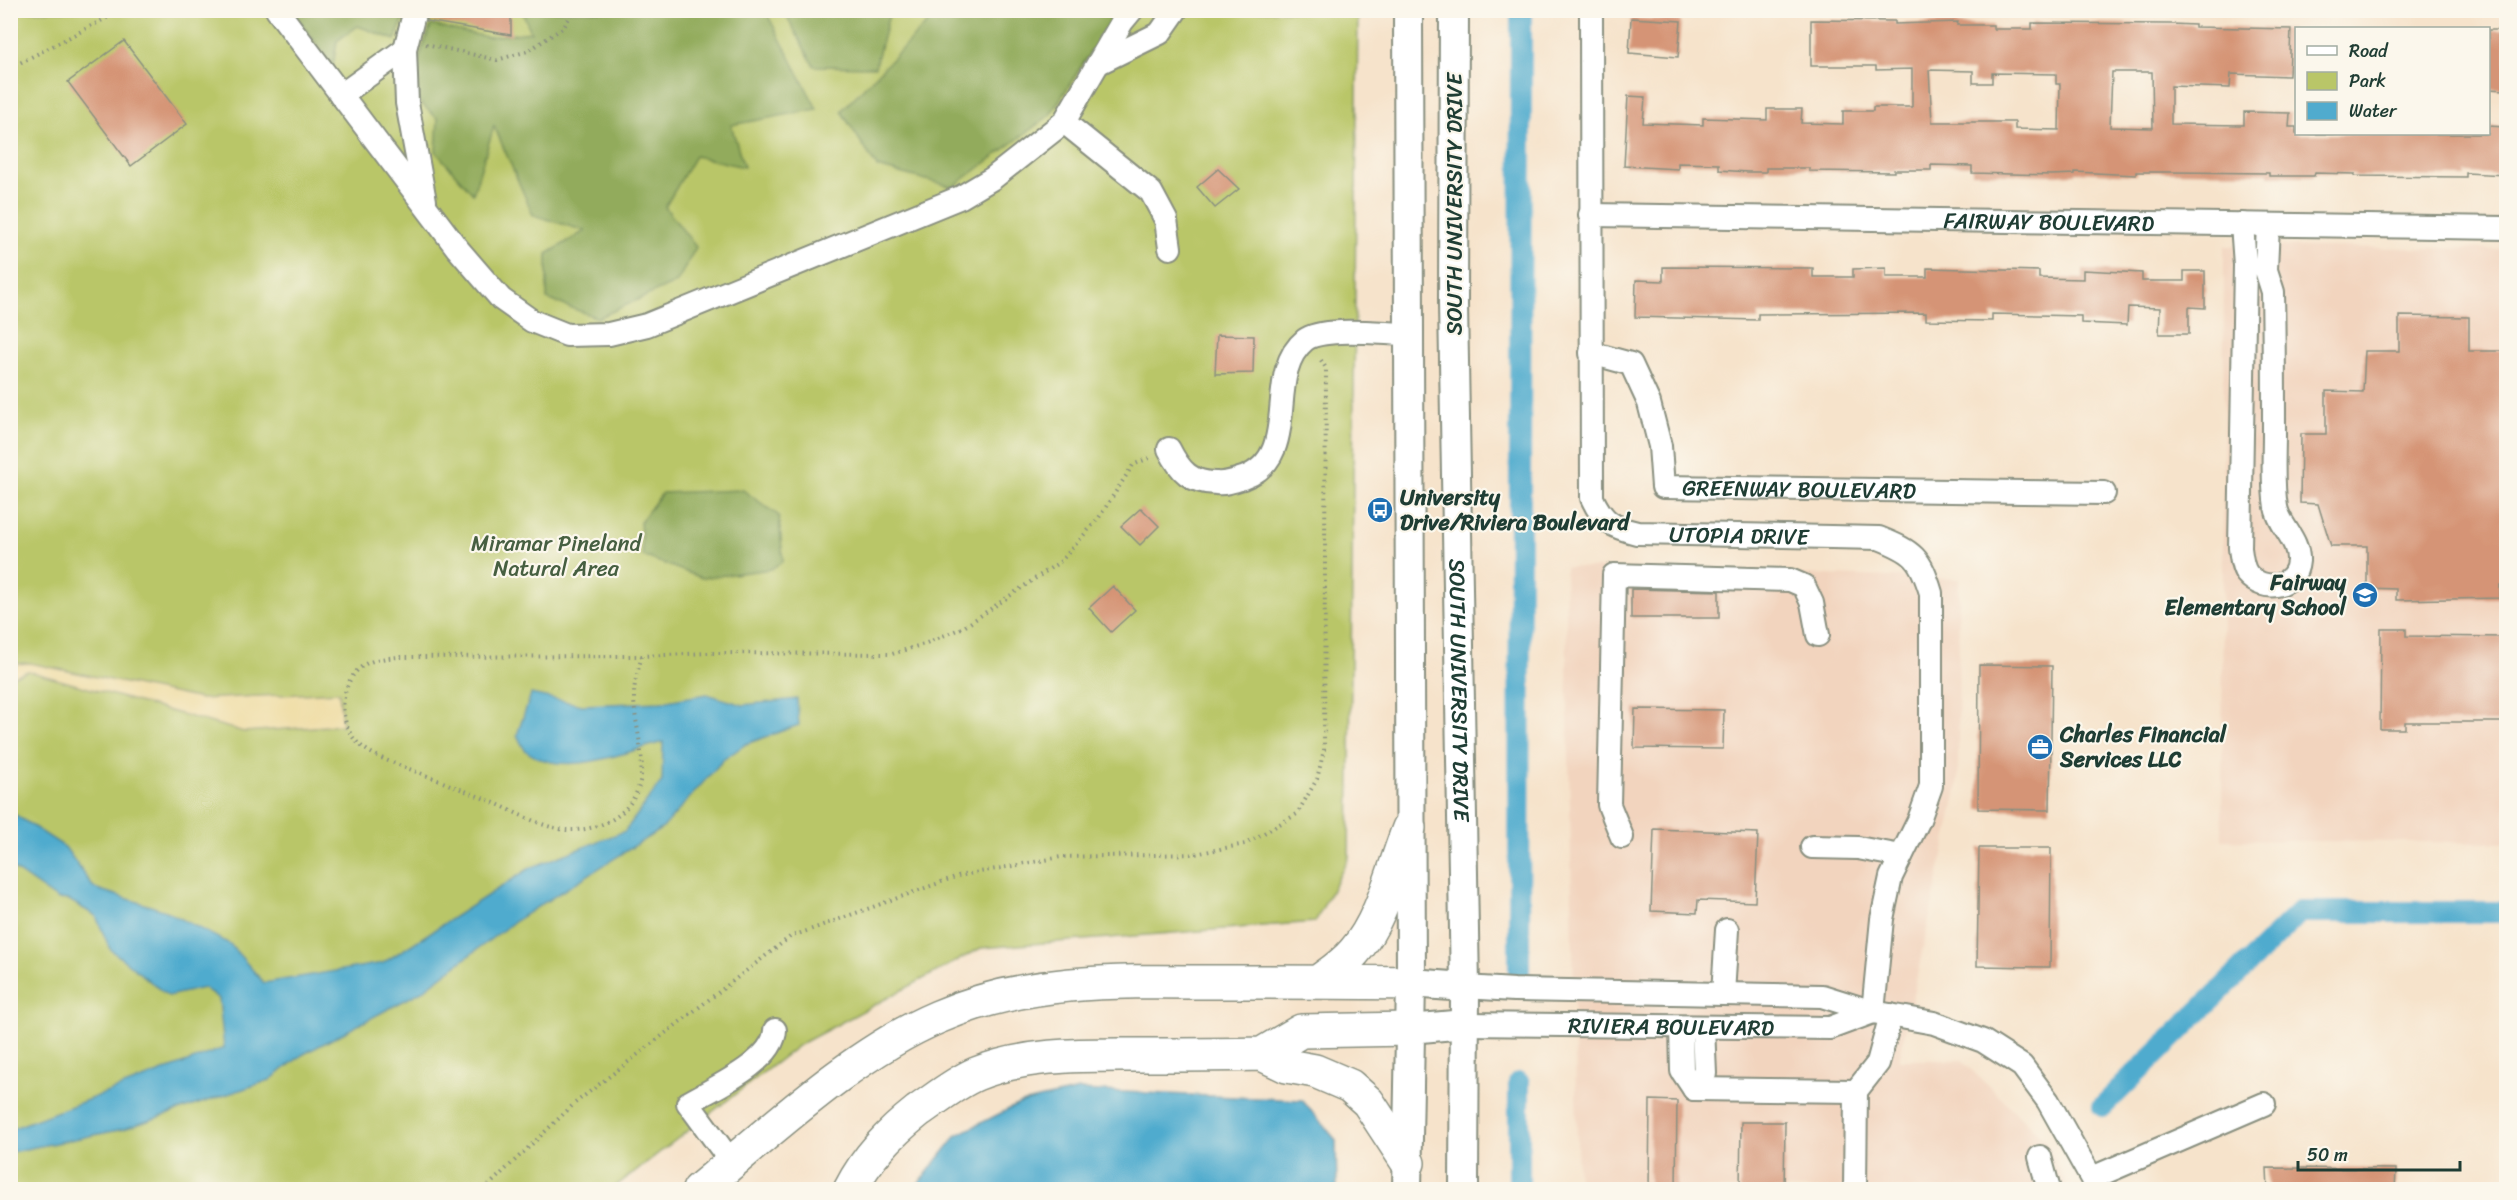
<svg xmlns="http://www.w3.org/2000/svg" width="2517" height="1200" font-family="Sriracha,sans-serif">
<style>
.built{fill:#f2d4be}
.green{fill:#b9c668;stroke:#6c824e;stroke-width:1.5}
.forest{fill:#92ab5c;stroke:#587448;stroke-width:1.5}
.sand{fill:#eeda9e;stroke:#868c69;stroke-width:1.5}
.water{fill:#50abce;stroke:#387481;stroke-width:1.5}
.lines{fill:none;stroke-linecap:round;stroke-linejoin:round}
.canal{stroke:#50abce;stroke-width:22}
.building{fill:#d59476;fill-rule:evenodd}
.minor-casing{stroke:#8a9080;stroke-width:26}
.major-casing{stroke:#8a9080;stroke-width:32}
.highway-casing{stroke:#8a9080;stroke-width:36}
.path{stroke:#8a9080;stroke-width:4;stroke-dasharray:1.5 4.5;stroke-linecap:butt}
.minor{stroke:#fff;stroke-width:22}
.major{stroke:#fff;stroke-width:28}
.highway{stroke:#fff;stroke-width:33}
.labels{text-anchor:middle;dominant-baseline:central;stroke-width:4.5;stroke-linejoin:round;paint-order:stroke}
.street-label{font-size:22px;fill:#1f3d34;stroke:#fbf7ec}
.poi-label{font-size:22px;font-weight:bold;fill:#1f3d34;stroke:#fbf7ec;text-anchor:start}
.park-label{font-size:22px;fill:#465f41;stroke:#fbf7ec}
</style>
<rect width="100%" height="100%" fill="#fbf7ec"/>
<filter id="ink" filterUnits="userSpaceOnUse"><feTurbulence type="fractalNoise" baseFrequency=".0167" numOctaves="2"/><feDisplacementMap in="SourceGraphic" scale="12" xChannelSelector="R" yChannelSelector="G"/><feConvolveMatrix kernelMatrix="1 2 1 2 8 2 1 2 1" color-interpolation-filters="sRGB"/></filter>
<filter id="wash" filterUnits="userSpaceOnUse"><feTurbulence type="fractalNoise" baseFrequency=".008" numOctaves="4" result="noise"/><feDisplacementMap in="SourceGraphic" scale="24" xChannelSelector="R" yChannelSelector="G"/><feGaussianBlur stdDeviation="1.35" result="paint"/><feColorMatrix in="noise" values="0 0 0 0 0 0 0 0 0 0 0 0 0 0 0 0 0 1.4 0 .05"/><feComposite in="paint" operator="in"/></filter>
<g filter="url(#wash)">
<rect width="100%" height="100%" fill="#f6e3cb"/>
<!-- built -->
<path class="built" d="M2224 246 2506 249V843L2222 840Z
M1565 567 1959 579 1958 785 1899 1060H1961L2045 1140 2068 1189H1578Z"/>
<!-- green -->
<path class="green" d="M11 11H1358L1349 857 1315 922 981 948 799 1045 612 1189H11Z"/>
<!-- forest -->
<path class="forest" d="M765 10 817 109 731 125 744 167 695 156 665 207 696 247 677 282 598 318 547 299V254L585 231 533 215 494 126 473 194 436 152 438 119 414 97 418 61 431 25 487 37 531 32 522 11Z
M292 11H407L395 40 358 26 337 41 333 66Z
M784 11H890L875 67 814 66Z
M939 11H1117L1050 115 953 187 877 167 841 111Z
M743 490 779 516 783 561 771 569 702 578 643 556 640 522 662 493Z"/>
<!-- sand -->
<path class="sand" d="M30 663 201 699 339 692 342 725 244 732 28 671 11 677V664Z"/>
<!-- water -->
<path class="water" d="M531 694 582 705 661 702 707 694 743 705 797 699 799 725 746 744 723 760 663 828 515 921 422 991 302 1055 270 1080 124 1129 11 1152V1129L224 1048 219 999 204 988 168 996 110 949 96 916 69 900 57 899 11 867V812L65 847 94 888 166 911 230 944 264 983 383 963 530 868 625 831 662 781 663 742C623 753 563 779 526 751 522 747 520 740 517 735Z
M1079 1090 1302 1100 1336 1140 1337 1189H917L918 1184 957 1135 1021 1103Z"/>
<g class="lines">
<!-- canal -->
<path class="canal" d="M1519 972 1521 10
M2103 1106 2300 912H2506
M1519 1190V1083"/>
</g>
<g id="blocks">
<!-- building -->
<path class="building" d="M428 10H511V35L426 21Z
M1631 18 1681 21 1678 57 1629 53Z
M1811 20 1895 21V24L1958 22 1957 25H1993V29H2032V23L2171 24 2195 25V27L2291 29 2289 76 2231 74 2230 88 2171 86V124L2244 125V112L2290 113 2289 127H2296V134H2488V126L2506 127V175L2466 173V177L2354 176 2355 174 2315 173 2314 176H2269V173L2170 172H2136V175L2075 172V174L2051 175 1972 173V166L1931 165V170H1894V172L1809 171V168H1766V172H1748L1719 170V164L1678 163V169L1624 166 1628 96 1645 97 1643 123 1703 125V118L1767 120V109H1802L1801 123 1843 124V111H1873V107H1912V69L1876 70V66H1811ZM1929 70 1973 71V83H1992V73L2056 74V84H2060L2059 130 2015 129V122H1932ZM2112 72H2152L2153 128 2110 127Z
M2488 30H2506V90L2488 89Z
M124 41 187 124 131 166 68 82Z
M1218 169 1239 189 1215 208 1197 187Z
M1663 267 1813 268V277H1853V269L1886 268V277H1927V268L2039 271V278L2083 279V270L2142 273V281H2184V271H2205V308L2189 307V334H2159L2160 308 2128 307 2127 325 2081 323V316L1992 314V321L1926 320V313L1758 314V320L1635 317 1636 280 1663 281Z
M2399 316 2469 317V351H2506V585H2500V598L2396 600V589L2367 588V546H2331L2318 504 2300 503 2301 434H2326V391L2363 392 2365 351H2399Z
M1217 335 1254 336 1253 373 1215 374Z
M1141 508 1159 526 1140 545 1121 526Z
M1113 586 1135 610 1111 632 1089 608Z
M1631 589 1719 591V618H1631Z
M2381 629H2406V636L2506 637V722H2405V729H2380Z
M1979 665 2052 666 2050 810 1978 809Z
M1635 709 1724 710 1723 749 1634 748Z
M1654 829 1758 833 1755 902 1698 900 1697 913 1651 911Z
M1979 848H2051L2050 967 1977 966Z
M1650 1100 1677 1101 1676 1190H1649Z
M1741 1122H1785L1784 1190H1740Z
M2267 1168 2396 1169 2395 1190H2268Z"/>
</g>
</g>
<g filter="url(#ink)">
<use href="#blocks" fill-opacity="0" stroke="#8a9080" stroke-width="1.5"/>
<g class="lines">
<!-- minor casing -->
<g class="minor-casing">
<g id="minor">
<path d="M277 10 457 248 501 299 532 321 567 335 609 334 647 325 961 197 993 178 1064 122 1122 22 1132 10"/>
<path d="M415 10 405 49 407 103 425 201"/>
<path id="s1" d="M1591 10 1592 498C1603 522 1612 527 1637 533L1879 538C1914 552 1920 557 1931 593V786L1919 820 1891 877 1882 919 1873 1012"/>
<path d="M1099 63 1160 33 1176 10"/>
<path d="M341 95 405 49"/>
<path d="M1064 122 1151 192 1166 220 1170 248"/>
<path id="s2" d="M1590 215 2506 228"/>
<path d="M2242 224 2245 265 2240 548C2241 556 2242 567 2247 574 2263 593 2296 588 2298 561 2299 539 2279 526 2276 507 2272 483 2274 457 2274 434 2274 386 2274 339 2273 292L2266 270 2268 225"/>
<path id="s3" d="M1591 353 1631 364 1649 403 1660 446 1663 487 2104 493"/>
<path d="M1169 449C1180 471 1191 483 1216 483 1226 484 1233 481 1243 478 1304 456 1262 375 1305 340 1323 326 1384 334 1408 334"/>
<path d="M1622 837 1609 805 1614 575 1790 580 1804 586 1812 603 1818 635"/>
<path d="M1812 847 1858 848 1901 856"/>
<path d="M1465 987 1514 990 1822 996 1873 1012 1934 1023 1983 1041 2022 1066 2048 1101 2098 1190"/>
<path d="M1723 994 1727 930"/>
<path id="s4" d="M1465 1024 1830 1028 1873 1012"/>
<path d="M1681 1027 1682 1071 1694 1089 1705 1074 1703 1027"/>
<path d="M1694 1089 1856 1091"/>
<path d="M2040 1157 2049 1190"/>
<path d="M732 1163 688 1103C713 1088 774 1062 775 1030"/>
<path d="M2092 1178 2264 1104"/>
<path d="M1855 1190 1856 1091 1878 1063 1891 1015"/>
</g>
</g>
<!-- major casing -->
<g class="major-casing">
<g id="major">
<path id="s5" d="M1454 10 1453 304 1465 987 1464 1190"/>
<path d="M1411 983 1465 987"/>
<path d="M1410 1029 1465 1024"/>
<path d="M1407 1190 1411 983 1408 10"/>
</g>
</g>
<!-- highway casing -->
<g class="highway-casing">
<path id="highway" d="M1318 982C1330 973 1344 964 1354 952 1382 921 1394 866 1409 828
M1262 1054 1301 1031 1410 1029
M699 1190C771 1131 853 1053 938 1017 1025 979 1117 981 1211 982 1277 982 1344 982 1411 983
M850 1190C867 1157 889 1134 918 1111 937 1098 955 1083 976 1074 1027 1053 1085 1055 1139 1055 1180 1055 1221 1055 1262 1054L1287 1066 1315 1071 1350 1086 1368 1102 1408 1163"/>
</g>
<!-- path -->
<path class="path" d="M426 44 497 60 528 51 564 27 574 10
M10 68 122 10
M642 656C638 670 634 682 634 696 634 736 658 780 621 813 606 826 585 831 566 830 540 827 514 811 490 801 463 790 436 779 409 769 392 762 370 756 357 742 337 722 339 681 364 665 373 659 387 658 399 657L642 656 709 653 892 654 924 644 964 627 1061 561 1098 519 1133 465 1149 458
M484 1190 575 1103 790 937 958 876 1061 857 1195 854 1245 844 1297 814 1317 779 1324 750 1326 368 1319 357"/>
<!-- minor -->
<use href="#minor" class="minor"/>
<!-- major -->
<use href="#major" class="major"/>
<!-- highway -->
<use href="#highway" class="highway"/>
</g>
</g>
<!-- icons -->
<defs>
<g id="bus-disc" transform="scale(1.35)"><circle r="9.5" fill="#1f6fb2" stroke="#fbf7ec"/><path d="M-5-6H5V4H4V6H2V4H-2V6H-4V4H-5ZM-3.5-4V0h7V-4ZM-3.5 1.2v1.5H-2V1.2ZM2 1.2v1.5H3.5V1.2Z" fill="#fff"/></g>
<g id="school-disc" transform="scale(1.35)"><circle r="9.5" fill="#1f6fb2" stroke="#fbf7ec"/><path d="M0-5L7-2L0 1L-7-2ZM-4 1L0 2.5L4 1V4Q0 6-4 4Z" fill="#fff"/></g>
<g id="office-disc" transform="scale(1.35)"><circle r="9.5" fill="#1f6fb2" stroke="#fbf7ec"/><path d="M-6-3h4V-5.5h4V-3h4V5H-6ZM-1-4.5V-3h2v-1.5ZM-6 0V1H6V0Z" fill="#fff"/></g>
</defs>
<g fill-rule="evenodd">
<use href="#bus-disc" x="1380" y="510"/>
<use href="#school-disc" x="2365" y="595"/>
<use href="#office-disc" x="2040" y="747"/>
</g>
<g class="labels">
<!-- street labels -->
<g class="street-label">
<text transform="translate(1454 204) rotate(-90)">SOUTH UNIVERSITY DRIVE</text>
<text stroke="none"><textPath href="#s2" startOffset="459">FAIRWAY BOULEVARD</textPath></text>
<text stroke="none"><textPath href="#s3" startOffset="306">GREENWAY BOULEVARD</textPath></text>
<text stroke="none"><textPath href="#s1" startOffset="650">UTOPIA DRIVE</textPath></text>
<text stroke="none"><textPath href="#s5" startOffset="680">SOUTH UNIVERSITY DRIVE</textPath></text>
<text stroke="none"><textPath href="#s4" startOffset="206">RIVIERA BOULEVARD</textPath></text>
</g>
<!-- poi labels -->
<g class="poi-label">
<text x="1400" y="497">University<tspan x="1400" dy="25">Drive/Riviera Boulevard</tspan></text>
<text x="2346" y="582" text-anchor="end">Fairway<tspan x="2346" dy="25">Elementary School</tspan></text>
<text x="2060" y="734">Charles Financial<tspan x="2060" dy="25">Services LLC</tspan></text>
</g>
<!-- park labels -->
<g class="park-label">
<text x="556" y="543">Miramar Pineland<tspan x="556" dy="25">Natural Area</tspan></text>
</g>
</g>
<!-- margin -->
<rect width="2517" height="1200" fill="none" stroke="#fbf7ec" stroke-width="36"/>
<!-- legend -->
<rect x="2295" y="27" width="195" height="108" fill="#fbf7ec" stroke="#a3ada2" stroke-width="1.5"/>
<rect x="2307" y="46" width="30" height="9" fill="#ffffff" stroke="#a3ada2" stroke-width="1.5"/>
<text x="2349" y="57" font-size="18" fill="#1f3d34">Road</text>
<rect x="2307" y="72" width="30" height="18" fill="#b9c668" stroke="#a3ada2" stroke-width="1.5"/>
<text x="2349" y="87" font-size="18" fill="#1f3d34">Park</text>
<rect x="2307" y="102" width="30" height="18" fill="#50abce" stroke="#a3ada2" stroke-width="1.5"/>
<text x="2349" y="117" font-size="18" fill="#1f3d34">Water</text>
<!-- scale -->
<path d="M2298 1161v9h162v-9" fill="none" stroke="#1f3d34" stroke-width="3"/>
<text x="2307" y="1161" font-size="18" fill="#1f3d34" stroke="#fbf7ec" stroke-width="4.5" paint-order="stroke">50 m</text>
</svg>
